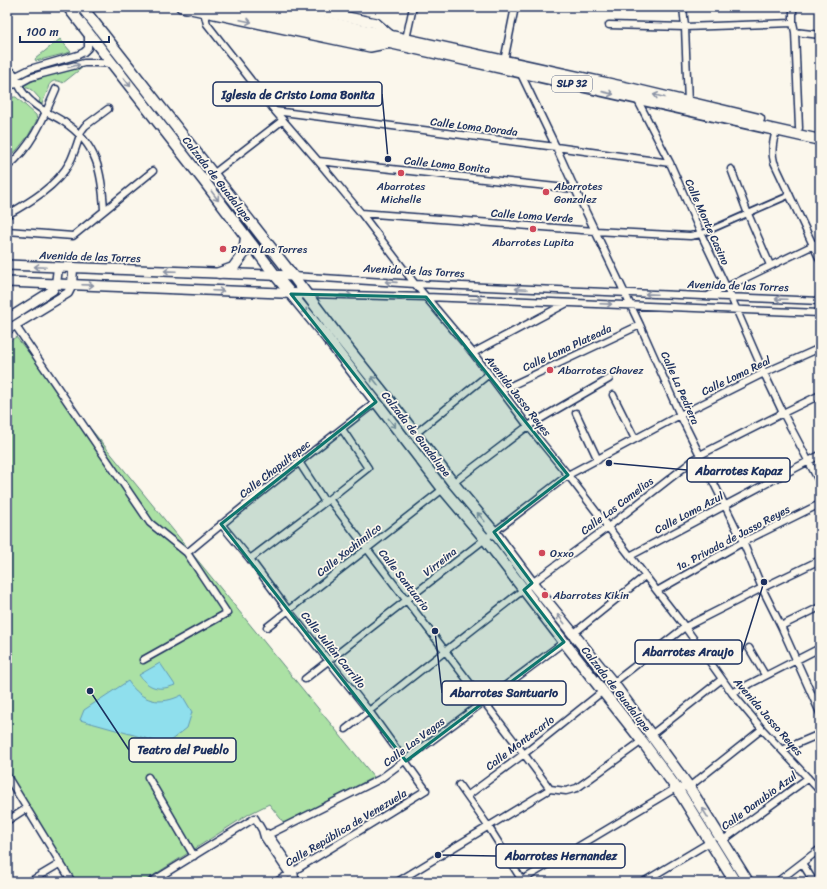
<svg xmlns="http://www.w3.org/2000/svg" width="827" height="889" font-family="Sriracha,sans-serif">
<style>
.green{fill:#abe1a4;stroke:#638881}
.water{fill:#8fdfed;stroke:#6199b4}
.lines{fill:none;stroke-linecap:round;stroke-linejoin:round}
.pedestrian-casing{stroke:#1b2f5e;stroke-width:8}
.minor-casing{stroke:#1b2f5e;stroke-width:9}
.tertiary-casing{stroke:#1b2f5e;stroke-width:11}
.secondary-casing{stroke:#1b2f5e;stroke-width:12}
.primary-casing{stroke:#1b2f5e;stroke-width:13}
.trunk-casing{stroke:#1b2f5e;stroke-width:13}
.pedestrian{stroke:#fbf7ec;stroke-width:4.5}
.minor{stroke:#fbf7ec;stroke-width:6}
.tertiary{stroke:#fbf7ec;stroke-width:8}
.secondary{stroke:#fbf7ec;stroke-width:9}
.primary{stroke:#fbf7ec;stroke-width:10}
.trunk{stroke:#fbf7ec;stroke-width:10}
.oneway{stroke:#8b93a5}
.marked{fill:#0f766e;fill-opacity:0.2;stroke:#0f766e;stroke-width:3;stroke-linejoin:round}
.poi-dot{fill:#d1495b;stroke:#fbf7ec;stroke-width:1.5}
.labels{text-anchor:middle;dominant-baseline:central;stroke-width:3.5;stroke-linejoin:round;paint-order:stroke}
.shield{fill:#fbf7ec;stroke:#5e6b89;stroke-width:1}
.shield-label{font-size:10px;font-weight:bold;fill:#1b2f5e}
.street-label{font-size:11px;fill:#1b2f5e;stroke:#fbf7ec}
.poi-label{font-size:11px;fill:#1b2f5e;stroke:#fbf7ec;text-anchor:start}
.leader{fill:none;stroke:#1b2f5e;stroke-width:1.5}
.callout-dot{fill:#1b2f5e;stroke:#fbf7ec;stroke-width:1.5}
.callout{fill:#fbf7ec;stroke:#1b2f5e;stroke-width:1.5}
.callout-label{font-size:12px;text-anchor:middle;font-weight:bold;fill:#1b2f5e}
</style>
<rect width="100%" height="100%" fill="#fbf7ec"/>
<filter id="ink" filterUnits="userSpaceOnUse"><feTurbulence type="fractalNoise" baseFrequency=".025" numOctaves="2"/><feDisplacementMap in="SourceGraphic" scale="8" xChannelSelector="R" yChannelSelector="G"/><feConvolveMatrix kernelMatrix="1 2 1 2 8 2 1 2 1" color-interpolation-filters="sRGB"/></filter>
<g filter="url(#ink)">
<!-- green -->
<path class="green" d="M60 39 71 52 36 61 35 59Z
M83 67 63 83C55 78 47 82 48 92L46 94 42 104H40L39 103 40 99C35 94 31 87 25 88L24 86 36 79Z
M13 97H16L36 115 37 120 28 136 17 150 7 158V105Z
M16 337 374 777 284 823 269 804 249 814 143 882H75L7 771V343Z"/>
<!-- water -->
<path class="water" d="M160 663 175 685C160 691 149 689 139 675Z
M128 681C142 702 160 706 182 695L192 712 187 728 166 744 80 720 84 710Z"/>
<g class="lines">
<!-- pedestrian casing -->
<g class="pedestrian-casing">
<path id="pedestrian" d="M701 234 790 195"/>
</g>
<!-- minor casing -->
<g class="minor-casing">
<path id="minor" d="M683 7 685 27 688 103
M793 7V23L795 32 799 128
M204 12 207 24 275 111 318 161 361 213 415 284 473 353 528 426 568 475 657 591 685 627 732 693 762 729 820 791
M609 25 685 27 793 23
M795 32 820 35
M88 34V48L84 52 78 55 30 69 16 76 11 85 18 84 29 78 42 74 84 63H99L113 64
M406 39 413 7
M504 61 515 7
M7 69C18 73 16 82 22 91 25 95 28 99 32 102 41 111 54 115 64 122 97 144 102 172 104 210
M520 72 556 147 575 189 640 325 680 415 743 542 762 588 781 626 820 713
M637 99 670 163 701 234 731 297 764 373 783 413 820 483
M275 111 556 147 670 163
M776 130C773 142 771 151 774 162L820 260
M318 161 575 189
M7 167C32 147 44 117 56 89
M731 169 748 214 770 265
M204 181 283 120
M361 213 595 231 690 236 701 234
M7 215C30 202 57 186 70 162 75 152 78 140 82 130L85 126 108 109
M7 231 73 236 153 171
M293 276 415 284 820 301
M307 294 426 297 820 313
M708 296 820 242
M15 325 150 523 187 553 227 613 143 660
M473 353 567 303
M502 390 640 325
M613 395 635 439
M576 413 598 460
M415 434 489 374
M299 462 325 502
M453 483 528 426 609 379
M329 499 524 754 550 789
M221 524 250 559 288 610 369 711 426 790 276 882
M187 553C249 501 313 451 376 402
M630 556 820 455
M250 559 329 499 368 468 342 429
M657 591 743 542 820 504
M781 626 820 607
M267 627 443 489
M573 634 645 576
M749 648 765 675
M305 679 494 532 568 475 680 415 764 373 820 348
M613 683 685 627 762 588 820 560
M732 693 820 648
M346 729 532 583 608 527 700 455 783 413 820 395
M651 735 722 679
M782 750 820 734
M7 776 72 882
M148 777 194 856
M459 785 488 826 523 882
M467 796 524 754 603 691
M7 821 27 808
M267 833 269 835 294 871 295 878 298 882
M264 837 380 779 564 642
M722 841 808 778
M802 863 814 882
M29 882 61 863
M151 882 255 818 262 830 264 837 289 874 295 878
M397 882 550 789 566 791 577 788 642 741
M519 882 676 788 689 787 762 729
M643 882 710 842
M777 882 820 849"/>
</g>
<!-- tertiary casing -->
<g class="tertiary-casing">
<path id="tertiary" d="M7 319 53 290 56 284 58 268
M7 330 68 293 72 285 73 268"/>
</g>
<!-- secondary casing -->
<g class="secondary-casing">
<path id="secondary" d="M181 7 370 47 390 43
M300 7 376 23 391 36
M7 265 293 276
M7 282 307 294"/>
</g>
<!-- primary casing -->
<g class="primary-casing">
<path id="primary" d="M68 7 204 181 275 275 291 294 327 338 443 489 485 539 564 642 642 741 680 793 735 882
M82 7 293 276 335 332 386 396 453 483 494 532 532 583 613 683 689 787 748 882
M219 273 233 268 244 253 246 237"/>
</g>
<!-- trunk casing -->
<g class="trunk-casing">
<path id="trunk" d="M221 7 390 43 820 140
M259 7 633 89 759 119"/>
</g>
<!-- pedestrian -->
<use href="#pedestrian" class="pedestrian"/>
<!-- minor -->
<use href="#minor" class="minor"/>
<!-- tertiary -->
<use href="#tertiary" class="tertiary"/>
<!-- secondary -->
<use href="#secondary" class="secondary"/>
<!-- primary -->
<use href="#primary" class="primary"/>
<!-- trunk -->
<use href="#trunk" class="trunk"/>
</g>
<!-- one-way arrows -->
<defs><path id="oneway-shaft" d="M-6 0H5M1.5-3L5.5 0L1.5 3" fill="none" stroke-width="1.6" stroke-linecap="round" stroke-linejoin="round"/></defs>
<g class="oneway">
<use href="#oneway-shaft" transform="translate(246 21) rotate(12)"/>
<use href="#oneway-shaft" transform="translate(74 66) rotate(-14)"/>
<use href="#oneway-shaft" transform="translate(127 82) rotate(52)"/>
<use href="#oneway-shaft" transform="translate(608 93) rotate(13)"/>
<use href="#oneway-shaft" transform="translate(659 96) rotate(-166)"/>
<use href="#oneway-shaft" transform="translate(215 196) rotate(53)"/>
<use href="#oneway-shaft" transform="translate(40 267) rotate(-177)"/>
<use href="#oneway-shaft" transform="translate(170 271) rotate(-178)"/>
<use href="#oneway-shaft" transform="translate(391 282) rotate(-176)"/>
<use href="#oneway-shaft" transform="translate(88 285) rotate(2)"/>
<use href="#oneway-shaft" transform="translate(521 289) rotate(-177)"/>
<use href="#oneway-shaft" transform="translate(218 291) rotate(2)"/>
<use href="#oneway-shaft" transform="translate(651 294) rotate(-178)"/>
<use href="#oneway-shaft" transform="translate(346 295) rotate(1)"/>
<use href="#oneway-shaft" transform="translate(476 299) rotate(2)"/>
<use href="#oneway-shaft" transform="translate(781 299) rotate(-178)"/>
<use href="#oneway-shaft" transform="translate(606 304) rotate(2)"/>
<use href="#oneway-shaft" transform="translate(303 309) rotate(52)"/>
<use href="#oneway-shaft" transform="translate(375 381) rotate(-129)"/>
<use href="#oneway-shaft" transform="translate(392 423) rotate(52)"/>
<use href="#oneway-shaft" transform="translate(481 517) rotate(-130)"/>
<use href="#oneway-shaft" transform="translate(561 619) rotate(-129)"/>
<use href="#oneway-shaft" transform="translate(705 813) rotate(-122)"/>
</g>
</g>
<!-- marked area -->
<path class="marked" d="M291 294 426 297 568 475 494 532 532 583 524 590 564 642 406 761 221 524 376 402Z"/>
<!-- markers -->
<g class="poi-dot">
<circle cx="401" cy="173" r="4"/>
<circle cx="546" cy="192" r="4"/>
<circle cx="533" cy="229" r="4"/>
<circle cx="223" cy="249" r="4"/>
<circle cx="550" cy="370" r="4"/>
<circle cx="542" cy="553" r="4"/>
<circle cx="545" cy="595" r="4"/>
</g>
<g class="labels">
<!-- shield labels -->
<rect class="shield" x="552" y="76" width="40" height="16" rx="3"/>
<g class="shield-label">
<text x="572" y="84">SLP 32</text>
</g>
<!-- street labels -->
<g class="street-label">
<text transform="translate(474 127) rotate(7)">Calle Loma Dorada</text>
<text transform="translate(447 165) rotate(6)">Calle Loma Bonita</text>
<text transform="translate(217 179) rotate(52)">Calzada de Guadalupe</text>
<text transform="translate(532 216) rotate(4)">Calle Loma Verde</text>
<text transform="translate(707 222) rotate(66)">Calle Monte Casino</text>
<text transform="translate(90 257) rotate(2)">Avenida de las Torres</text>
<text transform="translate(414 271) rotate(3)">Avenida de las Torres</text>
<text transform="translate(738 286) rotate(2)">Avenida de las Torres</text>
<text transform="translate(567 348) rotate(-25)">Calle Loma Plateada</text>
<text transform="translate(736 376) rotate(-26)">Calle Loma Real</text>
<text transform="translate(680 388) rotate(66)">Calle La Pedrera</text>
<text transform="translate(518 396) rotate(52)">Avenida Jasso Reyes</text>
<text transform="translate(416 434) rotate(52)">Calzada de Guadalupe</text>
<text transform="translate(275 469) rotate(-38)">Calle Chapultepec</text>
<text transform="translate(617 506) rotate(-37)">Calle Las Camelias</text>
<text transform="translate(689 513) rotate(-28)">Calle Loma Azul</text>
<text transform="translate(733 538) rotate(-28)">1a. Privada de Jasso Reyes</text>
<text transform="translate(349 550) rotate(-38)">Calle Xochimilco</text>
<text transform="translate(440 562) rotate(-38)">Virreina</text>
<text transform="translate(404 580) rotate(52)">Calle Santuario</text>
<text transform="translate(333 650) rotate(51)">Calle Julián Carrillo</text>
<text transform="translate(616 689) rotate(52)">Calzada de Guadalupe</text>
<text transform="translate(768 717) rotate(49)">Avenida Jasso Reyes</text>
<text transform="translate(414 742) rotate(-37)">Calle Las Vegas</text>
<text transform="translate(520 743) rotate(-37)">Calle Montecarlo</text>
<text transform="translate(759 801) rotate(-36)">Calle Danubio Azul</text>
<text transform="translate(346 828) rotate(-31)">Calle República de Venezuela</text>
</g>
<!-- poi labels -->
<g class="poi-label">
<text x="401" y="186" text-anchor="middle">Abarrotes<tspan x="401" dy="13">Michelle</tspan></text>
<text x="554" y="186">Abarrotes<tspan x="554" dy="13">Gonzalez</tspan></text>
<text x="533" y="242" text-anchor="middle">Abarrotes Lupita</text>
<text x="231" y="249">Plaza Las Torres</text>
<text x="558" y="370">Abarrotes Chavez</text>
<text x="550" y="553">Oxxo</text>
<text x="553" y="595">Abarrotes Kikin</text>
</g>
</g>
<!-- callouts -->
<path class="leader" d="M388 159L382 94M609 463L687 470M764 582L742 652M435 631L442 693M90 691L129 750M438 855L496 856"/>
<g class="callout-dot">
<circle cx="388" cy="159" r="4"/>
<circle cx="609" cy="463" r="4"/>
<circle cx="764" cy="582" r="4"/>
<circle cx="435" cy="631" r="4"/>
<circle cx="90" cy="691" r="4"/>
<circle cx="438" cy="855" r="4"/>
</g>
<g class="callout">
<rect x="213" y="82" width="169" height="24" rx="4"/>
<rect x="687" y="458" width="103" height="24" rx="4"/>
<rect x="635" y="640" width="107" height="24" rx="4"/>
<rect x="442" y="681" width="124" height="24" rx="4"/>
<rect x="129" y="738" width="107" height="24" rx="4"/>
<rect x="496" y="844" width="129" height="24" rx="4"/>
</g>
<g class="callout-label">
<text x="298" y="99">Iglesia de Cristo Loma Bonita</text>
<text x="739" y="475">Abarrotes Kapaz</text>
<text x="688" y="656">Abarrotes Araujo</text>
<text x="504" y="697">Abarrotes Santuario</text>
<text x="183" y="754">Teatro del Pueblo</text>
<text x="561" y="860">Abarrotes Hernandez</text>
</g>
<!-- margin -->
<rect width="827" height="889" fill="none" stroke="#fbf7ec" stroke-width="24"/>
<rect x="12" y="12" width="803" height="865" fill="none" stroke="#1b2f5e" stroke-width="1.5" filter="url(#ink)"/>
<!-- scale -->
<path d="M20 36v6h89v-6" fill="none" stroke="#1b2f5e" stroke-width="2"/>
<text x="26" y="36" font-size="12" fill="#1b2f5e" stroke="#fbf7ec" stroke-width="3" paint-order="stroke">100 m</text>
</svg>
